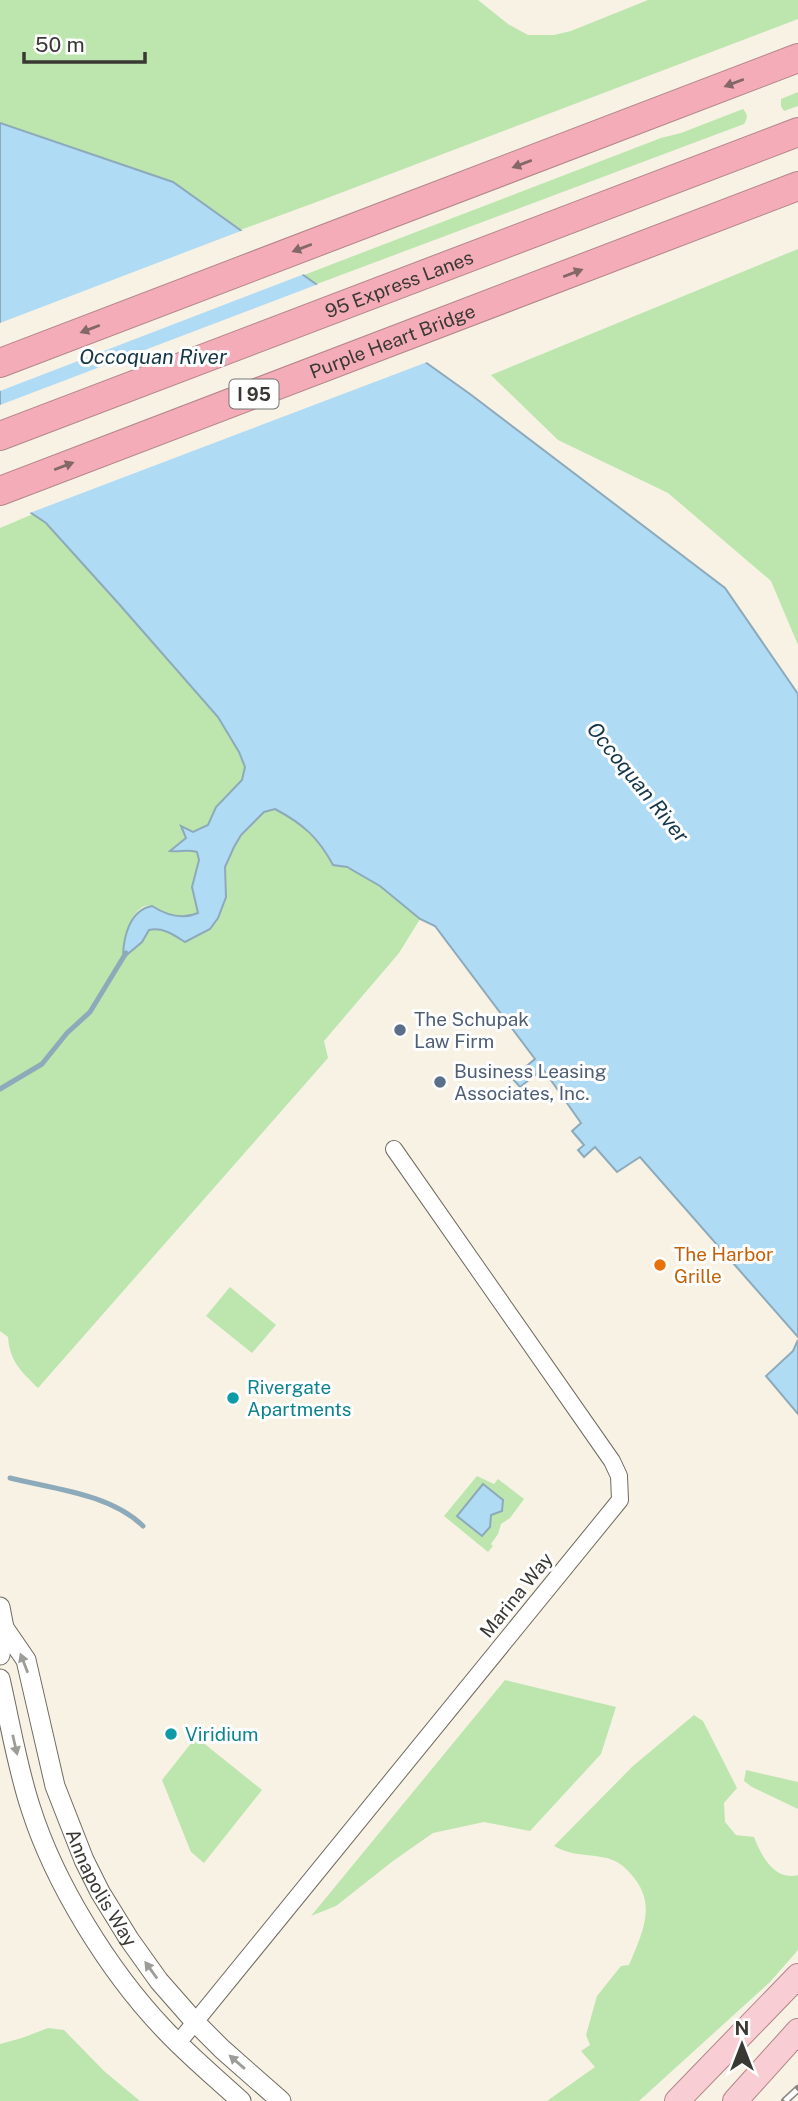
<svg xmlns="http://www.w3.org/2000/svg" width="798" height="2101" font-family="'Public Sans',sans-serif">
<style>
.green{fill:#bce6ad}
.water{fill:#b0dbf5;stroke:#8daabb;stroke-width:2}
.pier{fill:#f8f2e5}
.lines{fill:none;stroke-linecap:round;stroke-linejoin:round}
.stream{stroke:#8daabb;stroke-width:5}
.minor-casing{stroke:#6f6a5f;stroke-width:18}
.tertiary-casing{stroke:#6f6a5f;stroke-width:21}
.primary-casing{stroke:#b38489;stroke-width:26}
.motorway-casing{stroke:#b38489;stroke-width:30}
.minor{stroke:#fff;stroke-width:16}
.tertiary{stroke:#fff;stroke-width:19}
.primary{stroke:#f8ced4;stroke-width:24}
.motorway{stroke:#f4adb8;stroke-width:28}
.rail-casing{stroke:#88857c;stroke-width:8}
.rail{stroke:#fff;stroke-width:5;stroke-dasharray:16;stroke-linecap:butt}
.oneway{fill:#846768}
.oneway2{fill:#9c9c99}
.service-dot{fill:#5c6f8a;stroke:#fff;stroke-width:2.5}
.food-dot{fill:#e8710a;stroke:#fff;stroke-width:2.5}
.culture-dot{fill:#0f9aa8;stroke:#fff;stroke-width:2.5}
.labels{text-anchor:middle;dominant-baseline:central;stroke-width:6;stroke-linejoin:round;paint-order:stroke}
.shield{fill:#fff;stroke:#757470;stroke-width:2}
.shield-label{font-size:18px;font-weight:bold;fill:#3a3833}
.street-label{font-size:19px;fill:#3a3833;stroke:#fff}
.service-label{font-size:19px;fill:#4e5e75;stroke:#fff;text-anchor:start}
.food-label{font-size:19px;fill:#c56008;stroke:#fff;text-anchor:start}
.culture-label{font-size:19px;fill:#0d838f;stroke:#fff;text-anchor:start}
.water-label{font-size:21px;font-style:italic;fill:#143648;stroke:#fff}
</style>
<rect width="100%" height="100%" fill="#f8f2e5"/>
<!-- green -->
<path class="green" d="M0 0H478L508 24 528 35H554L571 31 648 0H798V19L322 200 240 230 173 182 0 123Z
M798 92V106L784 111 781 106V99Z
M743 109C748 115 748 117 744 124L317 284 304 275 661 138 681 133Z
M798 249V645L771 581 668 493 558 440 491 375Z
M33 514 46 523 119 604 218 717 239 752 245 767 242 780 216 807 208 825 192 832 182 828 186 838 177 845 180 852 190 850 197 852 199 860 192 887 198 913C189 917 177 918 166 915 161 913 157 908 152 906 131 901 122 945 123 959L142 942 149 930C163 927 174 935 185 942L226 897 225 867 234 847 241 835 264 812 275 809C303 824 318 837 333 865 363 868 397 900 420 919L399 953 324 1041 328 1058 38 1388C21 1371 10 1362 8 1337L0 1331V528Z
M230 1287 276 1325 252 1353 206 1316Z
M477 1476 494 1484 498 1479 524 1499 510 1518 501 1524 498 1534 491 1544 493 1546 488 1552 444 1516Z
M505 1680 616 1707 601 1754 530 1831 484 1822 433 1833 393 1861 336 1906 311 1916Z
M694 1715 703 1721 737 1788 724 1803 725 1822 736 1835 754 1837C761 1855 774 1881 798 1875V1950L770 1982 639 2101H547L595 2067 581 2051 590 2045 586 2035 597 1996 621 1966 629 1965C643 1931 658 1903 630 1873 623 1865 617 1861 607 1858 588 1854 571 1856 554 1846L633 1766Z
M196 1737 262 1790 204 1863 191 1852 162 1780Z
M746 1770 798 1782V1809L752 1787 744 1781Z
M48 2028 64 2030 104 2071 140 2101H0V2044L22 2038Z"/>
<!-- water -->
<path class="water" d="M0 123 173 182 470 394 725 588 798 694V1337L640 1157 617 1172 595 1147 584 1157 578 1150 584 1145 572 1131 581 1123 543 1069 520 1087 512 1078 535 1059 435 926 420 919 380 886 347 867 333 865C318 837 303 824 275 809L264 812 241 835 234 847 225 867 226 897 218 918 210 929 185 942C174 935 163 927 149 930L142 942 123 958C123 939 129 910 152 906 166 915 182 920 198 913L192 887 199 860 197 852C188 849 180 852 170 851L186 838 181 826 193 832 208 825 216 807 242 780 245 767 239 752 218 717 119 604 46 523 0 492Z
M798 1340V1414L766 1376 793 1351Z
M483 1484 503 1500 502 1511 491 1515 490 1527 482 1536 457 1516Z"/>
<!-- pier -->
<path class="pier" d="M246 229 307 273 0 391V323Z
M321 283 430 361 27 514 0 496V405Z"/>
<g class="lines">
<!-- stream -->
<path class="stream" d="M0 1089 42 1064 67 1033 90 1012 126 953
M10 1478C54 1489 110 1494 143 1526"/>
<!-- minor casing -->
<g class="minor-casing">
<path id="minor" d="M178 2043 620 1500 619 1476 612 1461 394 1149"/>
</g>
<!-- tertiary casing -->
<g class="tertiary-casing">
<g id="tertiary">
<path d="M0 1607 4 1628 0 1655"/>
<path id="s1" d="M4 1628 26 1660 55 1786 84 1860 100 1892 129 1939 159 1981 195 2022 222 2049 281 2101"/>
<path d="M0 1679C10 1722 17 1767 31 1809 55 1884 109 1971 163 2028 187 2054 215 2077 241 2101"/>
</g>
</g>
<!-- primary casing -->
<g class="primary-casing">
<path id="primary" d="M677 2101 798 1976
M735 2101 798 2031"/>
</g>
<!-- motorway casing -->
<g class="motorway-casing">
<g id="motorway">
<path d="M0 363 798 58"/>
<path id="s2" d="M0 436 798 132"/>
<path id="s3" d="M0 491 798 186"/>
</g>
</g>
<!-- minor -->
<use href="#minor" class="minor"/>
<!-- tertiary -->
<use href="#tertiary" class="tertiary"/>
<!-- primary -->
<use href="#primary" class="primary"/>
<!-- motorway -->
<use href="#motorway" class="motorway"/>
<!-- rail casing -->
<g class="rail-casing">
<path id="rail" d="M785 2101 798 2089"/>
</g>
<!-- rail -->
<use href="#rail" class="rail"/>
</g>
<!-- one-way arrows -->
<defs><path id="oneway-solid" d="M-6-.8H1V-3.2L6.5 0L1 3.2V.8H-6Z" transform="scale(1.75)"/></defs>
<g class="oneway">
<use href="#oneway-solid" transform="translate(734 83) rotate(159)"/>
<use href="#oneway-solid" transform="translate(522 164) rotate(159)"/>
<use href="#oneway-solid" transform="translate(302 248) rotate(159)"/>
<use href="#oneway-solid" transform="translate(573 273) rotate(-21)"/>
<use href="#oneway-solid" transform="translate(90 329) rotate(159)"/>
<use href="#oneway-solid" transform="translate(64 466) rotate(-21)"/>
</g>
<g class="oneway2">
<use href="#oneway-solid" transform="translate(24 1663) rotate(-111)"/>
<use href="#oneway-solid" transform="translate(15 1745) rotate(77)"/>
<use href="#oneway-solid" transform="translate(151 1970) rotate(-126)"/>
<use href="#oneway-solid" transform="translate(237 2062) rotate(-139)"/>
</g>
<!-- markers -->
<g class="service-dot">
<circle cx="400" cy="1030" r="7"/>
<circle cx="440" cy="1082" r="7"/>
</g>
<circle class="food-dot" cx="660" cy="1265" r="7"/>
<g class="culture-dot">
<circle cx="233" cy="1398" r="7"/>
<circle cx="171" cy="1734" r="7"/>
</g>
<g class="labels">
<!-- shield labels -->
<rect class="shield" x="229.5" y="379.5" width="49" height="29" rx="5"/>
<g class="shield-label">
<text x="254" y="394">I 95</text>
</g>
<!-- street labels -->
<g class="street-label">
<text stroke="none"><textPath href="#s2" startOffset="427">95 Express Lanes</textPath></text>
<text stroke="none"><textPath href="#s3" startOffset="420">Purple Heart Bridge</textPath></text>
<text transform="translate(516 1595) rotate(-51)">Marina Way</text>
<text stroke="none"><textPath href="#s1" startOffset="280">Annapolis Way</textPath></text>
</g>
<!-- service labels -->
<g class="service-label">
<text x="414" y="1019">The Schupak<tspan x="414" dy="22">Law Firm</tspan></text>
<text x="454" y="1071">Business Leasing<tspan x="454" dy="22">Associates, Inc.</tspan></text>
</g>
<!-- food labels -->
<g class="food-label">
<text x="674" y="1254">The Harbor<tspan x="674" dy="22">Grille</tspan></text>
</g>
<!-- culture labels -->
<g class="culture-label">
<text x="247" y="1387">Rivergate<tspan x="247" dy="22">Apartments</tspan></text>
<text x="185" y="1734">Viridium</text>
</g>
<!-- water labels -->
<g class="water-label">
<text x="153" y="356">Occoquan River</text>
<text transform="translate(638 782) rotate(51)">Occoquan River</text>
</g>
</g>
<!-- north arrow -->
<g transform="translate(742 2045)" stroke="#ffffff" stroke-width="5" paint-order="stroke">
<path d="M0-5L12 26L0 18L-12 26Z" fill="#3a3833"/>
<text y="-10" font-size="19" font-weight="bold" text-anchor="middle" fill="#3a3833">N</text>
</g>
<!-- scale -->
<path d="M24 52v10h121v-10" fill="none" stroke="#3a3833" stroke-width="3.5"/>
<text x="35" y="52" font-size="21" fill="#3a3833" stroke="#ffffff" stroke-width="5" paint-order="stroke">50 m</text>
</svg>
